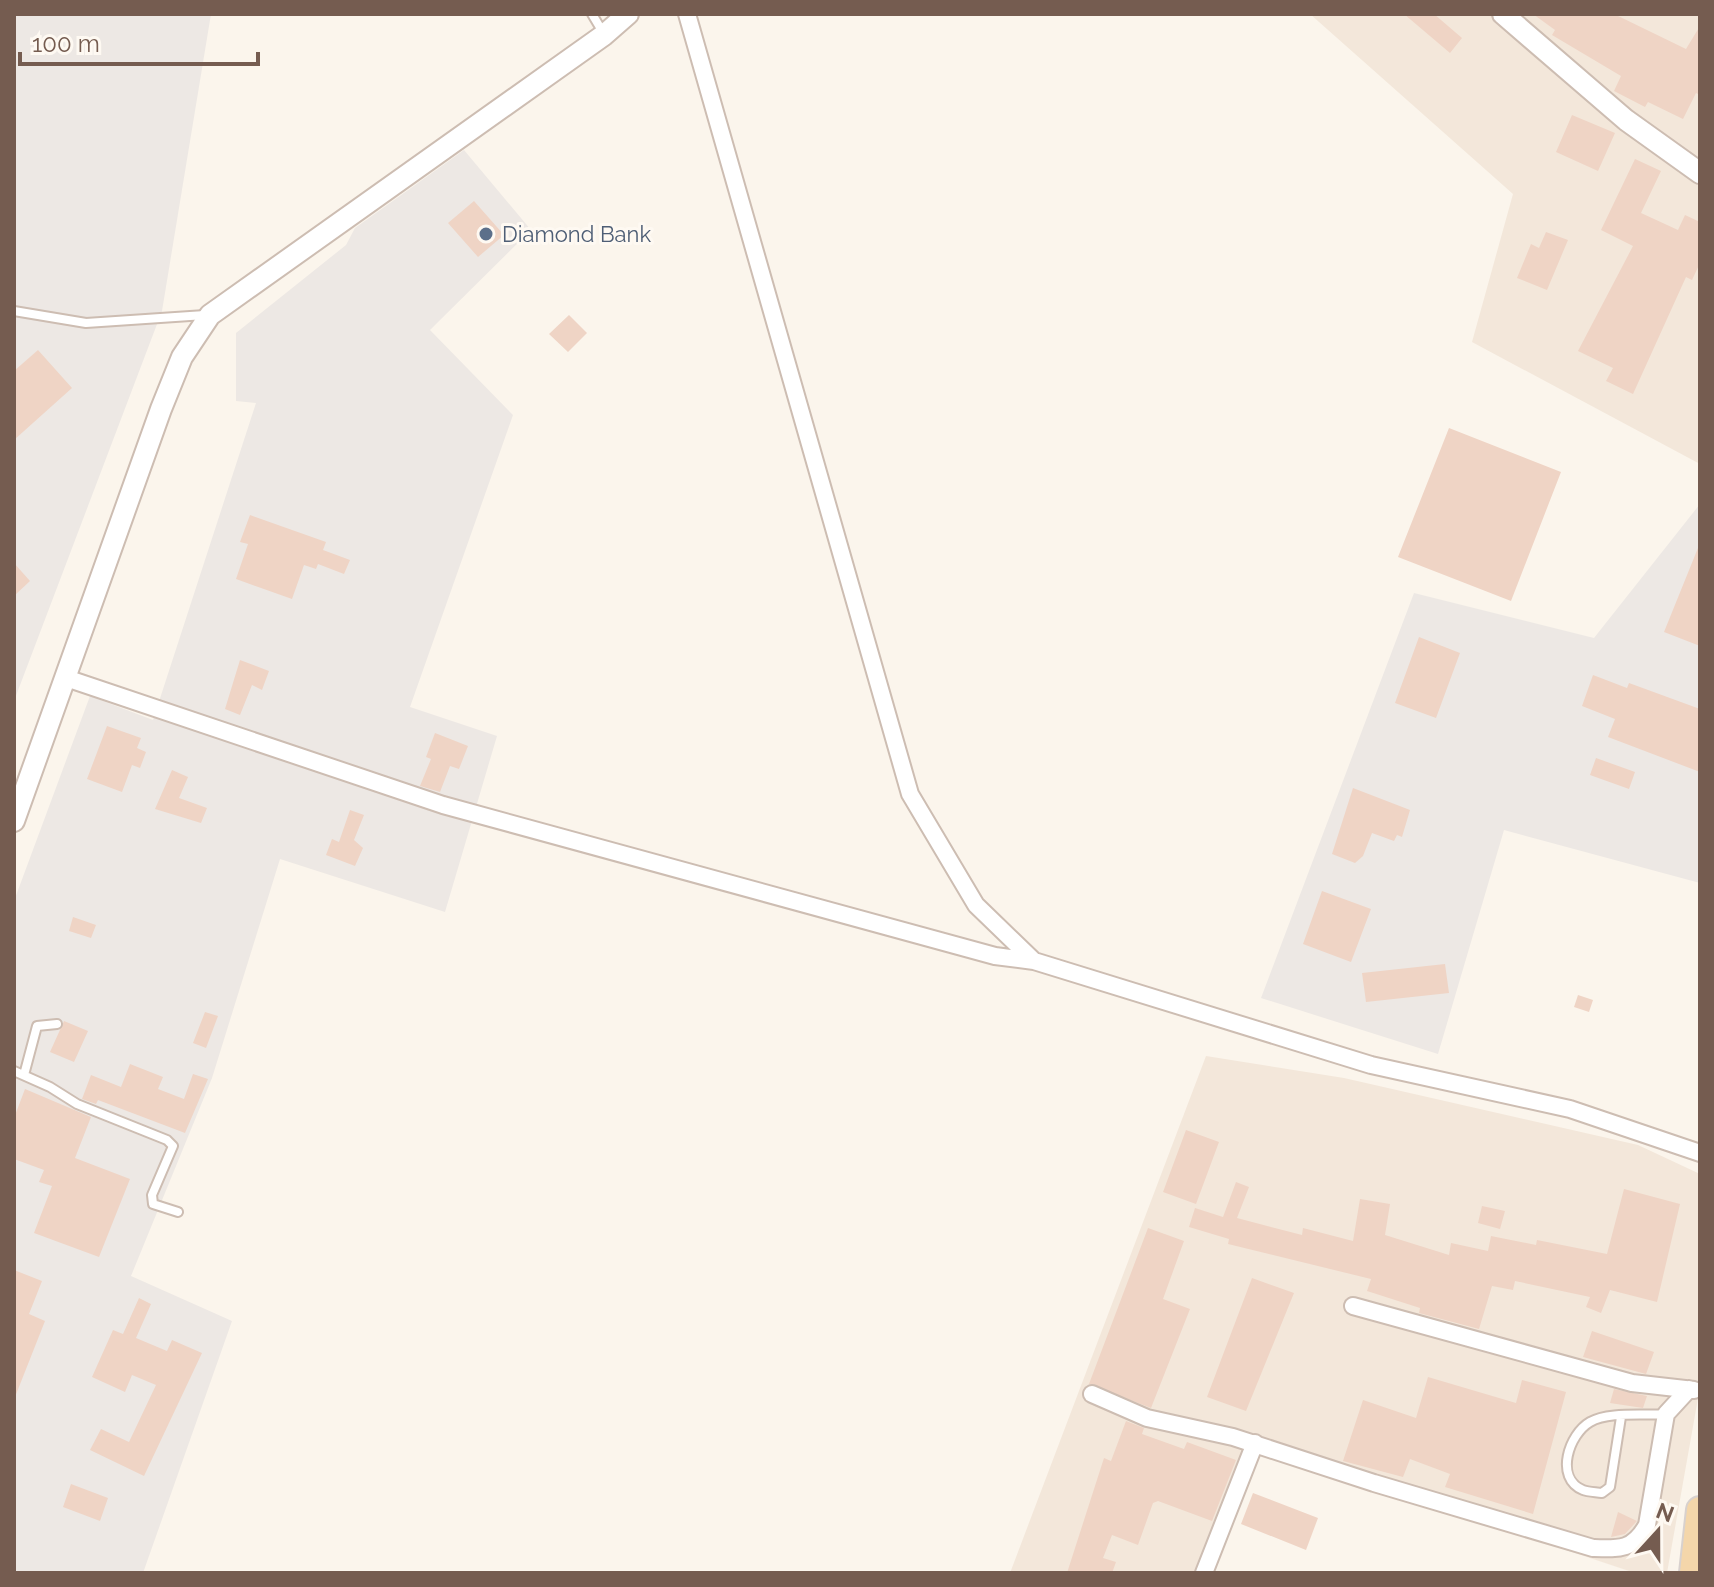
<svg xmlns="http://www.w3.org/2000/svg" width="1714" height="1587" font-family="Raleway,sans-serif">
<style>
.residential{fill:#f3e7da}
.industrial{fill:#ede8e4}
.building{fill:#efd4c5}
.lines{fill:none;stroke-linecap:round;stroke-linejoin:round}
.service-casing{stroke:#cdbdb2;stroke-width:12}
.minor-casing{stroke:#cdbdb2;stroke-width:20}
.tertiary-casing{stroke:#cdbdb2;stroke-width:24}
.primary-casing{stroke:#d8d1ce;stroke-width:30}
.service{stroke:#fff;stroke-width:8}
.minor{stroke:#fff;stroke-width:16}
.tertiary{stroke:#fff;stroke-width:20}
.primary{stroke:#f4d6aa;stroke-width:26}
.service-dot{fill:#5c6f8a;stroke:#fef9f2;stroke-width:3}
.labels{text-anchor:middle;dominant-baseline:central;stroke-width:6;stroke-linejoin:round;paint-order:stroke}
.service-label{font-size:22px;fill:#4e5e75;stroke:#fef9f2;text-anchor:start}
</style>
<rect width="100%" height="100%" fill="#fbf5ec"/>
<!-- residential -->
<path class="residential" d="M1310 14H1700V464L1472 342 1513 194Z
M1206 1056 1344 1078 1638 1145 1700 1174V1387L1667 1573H1635L1261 1448 1214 1573H1010Z"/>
<!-- industrial -->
<path class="industrial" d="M14 14H211L162 311 14 701Z
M464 150 531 230 430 330 513 415 410 707 497 736 445 912 280 859 212 1078 131 1276 232 1321 143 1573H14V901L90 696 153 720 256 403 236 401V333L346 245 355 228Z
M1700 504V883L1504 830 1438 1054 1261 998 1414 593 1594 638Z"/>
<!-- building -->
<path class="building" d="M1404 14H1434L1462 38 1450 53Z
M1533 14H1614L1686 49 1700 26V95L1696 93 1683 119 1648 102 1645 107 1614 91 1621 76 1552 35 1555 30Z
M1572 115 1615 133 1598 171 1556 152Z
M1635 159 1661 171 1641 213 1678 230 1685 215 1700 222V263L1692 280 1686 277 1633 394 1606 381 1613 368 1578 351 1633 246 1601 230Z
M474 201 504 235 478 257 448 223Z
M1546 232 1568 240 1547 290 1517 278 1531 244 1539 248Z
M569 315 587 333 568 352 549 334Z
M38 350 72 388 14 440V371Z
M1449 428 1561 472 1511 601 1398 557Z
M250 515 326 542 323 550 350 560 344 574 318 564 316 569 304 565 292 599 236 579 248 544 240 542Z
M1700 543V646L1664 632Z
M14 563 30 581 14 596Z
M1419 637 1460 653 1436 718 1395 703Z
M240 660 269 671 262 690 252 685 240 715 225 709Z
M1593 675 1627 688 1629 683 1700 709V772L1608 737 1615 719 1582 706Z
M107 726 141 738 137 748 146 752 140 768 132 765 122 792 87 779Z
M435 733 468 746 459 769 450 766 440 792 420 786 431 759 426 757Z
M1596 758 1635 772 1629 789 1590 775Z
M172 770 188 777 179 798 207 808 201 823 155 809Z
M1353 788 1410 810 1402 837 1397 835 1394 841 1372 833 1363 856 1355 863 1332 854Z
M350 810 364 815 354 840 363 848 355 866 326 855 332 839 339 842Z
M1322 891 1371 909 1351 962 1303 944Z
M73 917 96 925 91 938 69 931Z
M1445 964 1449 993 1366 1002 1362 973Z
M1578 995 1593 1000 1589 1012 1574 1007Z
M205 1012 218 1016 206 1048 193 1043Z
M64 1021 88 1031 74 1062 50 1052Z
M130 1064 163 1077 158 1089 184 1099 193 1074 208 1079 185 1133 98 1100 96 1104 82 1099 91 1075 121 1087Z
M25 1089 91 1117 75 1158 130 1179 99 1257 34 1233 52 1186 39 1182 44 1170 14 1159V1118Z
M1186 1130 1219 1142 1196 1204 1163 1192Z
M1236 1182 1249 1187 1237 1218 1302 1235 1303 1228 1353 1241 1360 1199 1390 1204 1385 1235 1449 1255 1451 1243 1488 1251 1491 1236 1536 1245 1537 1240 1607 1254 1624 1189 1680 1204 1657 1302 1610 1290 1601 1313 1586 1307 1590 1297 1515 1281 1513 1290 1492 1286 1479 1329 1419 1313 1420 1308 1367 1291 1371 1279 1228 1244 1229 1239 1189 1227 1195 1208 1223 1217Z
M1482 1206 1505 1211 1500 1229 1478 1223Z
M1148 1228 1184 1241 1163 1299 1190 1309 1151 1408 1089 1384Z
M14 1270 42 1281 29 1314 45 1321 15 1397Z
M1252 1278 1294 1293 1246 1411 1207 1397Z
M139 1298 151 1304 136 1338 167 1351 172 1340 202 1353 144 1476 90 1450 101 1429 129 1442 156 1385 132 1375 125 1392 92 1377 113 1330 123 1334Z
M1592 1331 1654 1352 1646 1374 1583 1357Z
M1428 1377 1516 1403 1522 1380 1566 1392 1533 1514 1445 1487 1450 1474 1410 1459 1403 1477 1343 1461 1363 1400 1416 1418Z
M1614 1389 1647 1396 1643 1408 1610 1403Z
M1126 1421 1144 1428 1142 1434 1184 1449 1187 1442 1236 1460 1212 1521 1158 1501 1153 1503 1138 1545 1112 1535 1103 1558 1116 1562 1112 1573H1067L1104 1458 1111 1461Z
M71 1484 108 1498 100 1521 63 1507Z
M1253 1493 1318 1518 1306 1550 1241 1524Z
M1618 1512 1637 1521 1625 1534 1611 1537Z"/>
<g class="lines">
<!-- service casing -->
<g class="service-casing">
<path id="service" d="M592 14 604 34
M14 311 86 323 205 315
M14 1071 50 1087 77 1104 167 1140 173 1146 152 1195 153 1204 178 1212
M24 1075 37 1026 57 1024
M1621 1417 1610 1487 1602 1493C1596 1492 1588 1492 1583 1490 1554 1478 1569 1434 1590 1422 1609 1411 1644 1416 1666 1414"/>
</g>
<!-- minor casing -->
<g class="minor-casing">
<path id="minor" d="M687 14 910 794 976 905 1034 961
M66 678 443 805 995 956 1034 961 1371 1065 1570 1109 1700 1153
M1353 1306 1632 1383 1694 1390
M1092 1394 1147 1418 1233 1437 1374 1483 1593 1548C1620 1549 1633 1550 1647 1525L1666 1414 1689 1389
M1204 1573 1255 1443"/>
</g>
<!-- tertiary casing -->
<g class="tertiary-casing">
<path id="tertiary" d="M1503 14 1626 120 1700 173
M14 821 161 409 182 357 210 315 604 35 628 14"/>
</g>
<!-- primary casing -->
<g class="primary-casing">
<path id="primary" d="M1693 1573 1700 1510"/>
</g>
<!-- service -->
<use href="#service" class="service"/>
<!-- minor -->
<use href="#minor" class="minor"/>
<!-- tertiary -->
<use href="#tertiary" class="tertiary"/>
<!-- primary -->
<use href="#primary" class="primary"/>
</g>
<!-- markers -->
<circle class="service-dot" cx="486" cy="234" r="8"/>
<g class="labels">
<!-- service labels -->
<g class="service-label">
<text x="502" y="234">Diamond Bank</text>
</g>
</g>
<!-- border -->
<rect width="1714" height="1587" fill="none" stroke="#755c50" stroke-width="32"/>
<!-- north arrow -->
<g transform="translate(1658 1531) rotate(21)" stroke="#fef9f2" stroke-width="6" paint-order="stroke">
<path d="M0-6L14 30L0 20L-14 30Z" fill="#755c50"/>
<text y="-12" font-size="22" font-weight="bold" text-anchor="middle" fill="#755c50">N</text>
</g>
<!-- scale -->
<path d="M20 52v12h238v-12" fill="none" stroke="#755c50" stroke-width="4"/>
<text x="32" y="52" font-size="24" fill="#755c50" stroke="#fef9f2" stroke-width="6" paint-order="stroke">100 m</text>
</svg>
